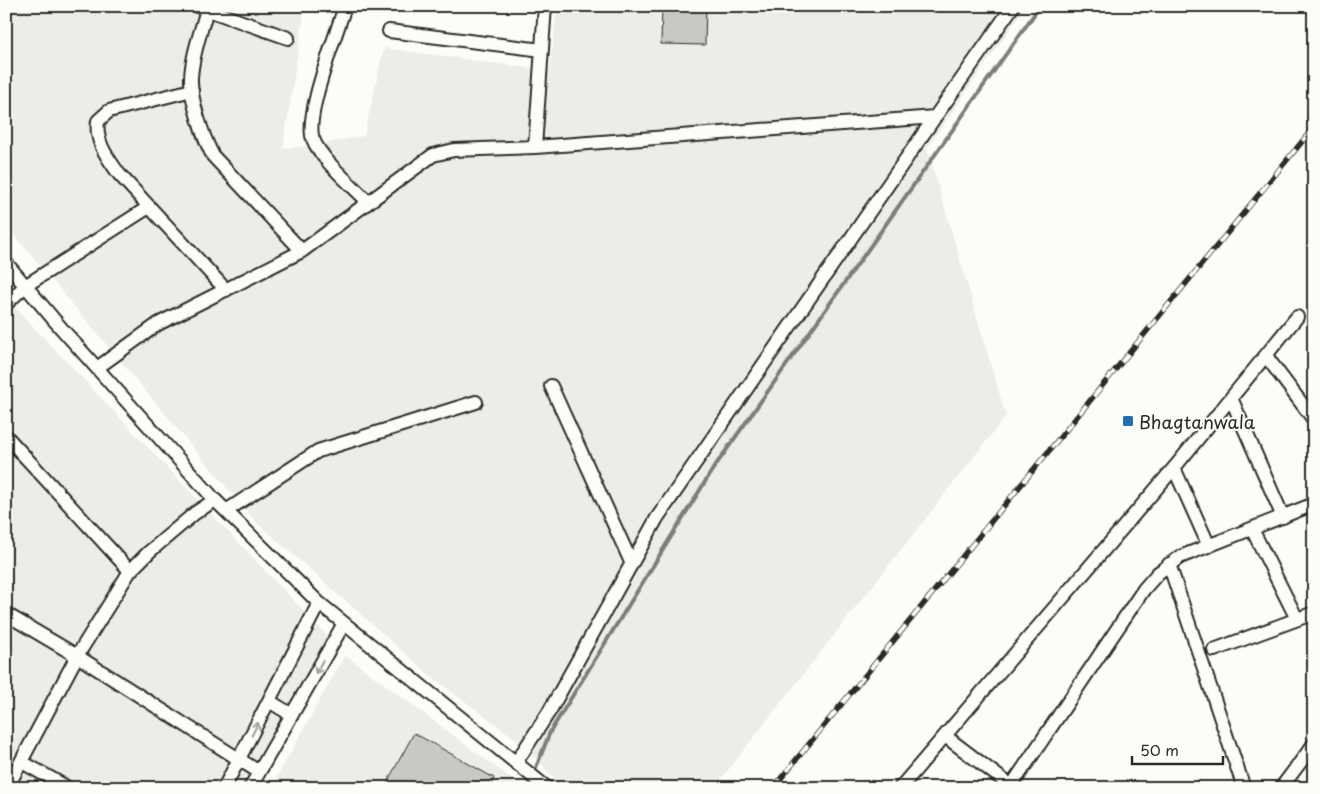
<svg xmlns="http://www.w3.org/2000/svg" width="1320" height="794" font-family="'Playpen Sans',sans-serif">
<style>
.built{fill:#edece8}
.lines{fill:none;stroke-linecap:round;stroke-linejoin:round}
.stream{stroke:#7e7d7b;stroke-width:4}
.building{fill:#c9c8c4;stroke:#2b2b2b}
.minor-casing{stroke:#2b2b2b;stroke-width:16}
.minor{stroke:#fdfcf7;stroke-width:12}
.rail-casing{stroke:#2b2b2b;stroke-width:5.5}
.rail{stroke:#fdfcf7;stroke-width:4;stroke-dasharray:11;stroke-linecap:butt}
.oneway{stroke:#9e9e9b}
.poi-dot{fill:#1f6fb2;stroke:#fdfcf7;stroke-width:2}
.labels{text-anchor:middle;dominant-baseline:central;stroke-width:4;stroke-linejoin:round;paint-order:stroke}
.poi-label{font-size:18px;fill:#2b2b2b;stroke:#fdfcf7;text-anchor:start}
</style>
<rect width="100%" height="100%" fill="#fdfcf7"/>
<filter id="ink" filterUnits="userSpaceOnUse"><feTurbulence type="fractalNoise" baseFrequency=".02" numOctaves="2"/><feDisplacementMap in="SourceGraphic" scale="10" xChannelSelector="R" yChannelSelector="G"/><feConvolveMatrix kernelMatrix="1 2 1 2 8 2 1 2 1" color-interpolation-filters="sRGB"/></filter>
<g filter="url(#ink)">
<!-- built -->
<path class="built" d="M6 6H305L283 148 310 146 364 136 384 48 550 71 557 6H1026L927 148 1006 416 714 788H564L520 742 433 678 255 521 6 225Z
M6 298 337 646 258 788H6Z
M345 655 512 779 520 788H271Z"/>
<g class="lines">
<!-- stream -->
<path class="stream" d="M528 788 550 732 713 469 1040 6"/>
</g>
<!-- building -->
<path class="building" d="M662 6H706L705 45 661 44Z
M414 733 494 778 489 788H384Z"/>
<g class="lines">
<!-- minor casing -->
<g class="minor-casing">
<path id="minor" d="M197 6 288 38
M345 6C337 33 304 116 313 139 321 160 352 185 368 202
M207 9C201 32 192 55 191 78 190 99 203 137 213 156L302 251
M389 31 542 50
M192 90 109 111 98 121C95 142 107 157 119 174L226 290
M535 147 545 6
M6 263 61 328 215 500 319 603 547 788
M6 304 25 286 149 207
M1266 356 1314 420
M97 368 158 324 302 251 433 155 454 150 535 147 935 117 1013 6
M551 386 631 562
M1231 398 1283 517
M6 436 130 571
M1174 468 1209 546
M226 511 318 451 476 402
M1252 529 1297 619
M1169 564 1244 788
M6 614 77 656 259 772
M1214 650 1314 613
M269 701 292 715
M945 736 1011 786
M517 761 549 712 657 518 935 117
M22 762 68 788
M7 788 77 656 130 571 149 552 195 513 215 500
M224 788 319 603
M250 788 343 625
M900 788 1174 468 1297 317
M1010 788 1144 589 1158 573 1180 557 1314 504
M1281 788 1314 744"/>
</g>
<!-- minor -->
<use href="#minor" class="minor"/>
<!-- rail casing -->
<g class="rail-casing">
<path id="rail" d="M773 788 1314 127"/>
</g>
<!-- rail -->
<use href="#rail" class="rail"/>
</g>
<!-- one-way arrows -->
<defs><path id="oneway-shaft" d="M-6 0H5M1.5-3L5.5 0L1.5 3" fill="none" stroke-width="1.6" stroke-linecap="round" stroke-linejoin="round" transform="scale(1.25)"/></defs>
<g class="oneway">
<use href="#oneway-shaft" transform="translate(319 667) rotate(119)"/>
<use href="#oneway-shaft" transform="translate(255 729) rotate(-63)"/>
</g>
</g>
<!-- markers -->
<rect class="poi-dot" x="1122" y="415" width="12" height="12" rx="2.5"/>
<g class="labels">
<!-- poi labels -->
<g class="poi-label">
<text x="1139" y="421">Bhagtanwala</text>
</g>
</g>
<!-- margin -->
<rect width="1320" height="794" fill="none" stroke="#fdfcf7" stroke-width="25"/>
<rect x="12" y="12" width="1295" height="769" fill="none" stroke="#2b2b2b" stroke-width="2" filter="url(#ink)"/>
<!-- scale -->
<path d="M1132 756v8h91v-8" fill="none" stroke="#2b2b2b" stroke-width="2.5"/>
<text x="1140" y="756" font-size="15" fill="#2b2b2b" stroke="#fdfcf7" stroke-width="4" paint-order="stroke">50 m</text>
</svg>
